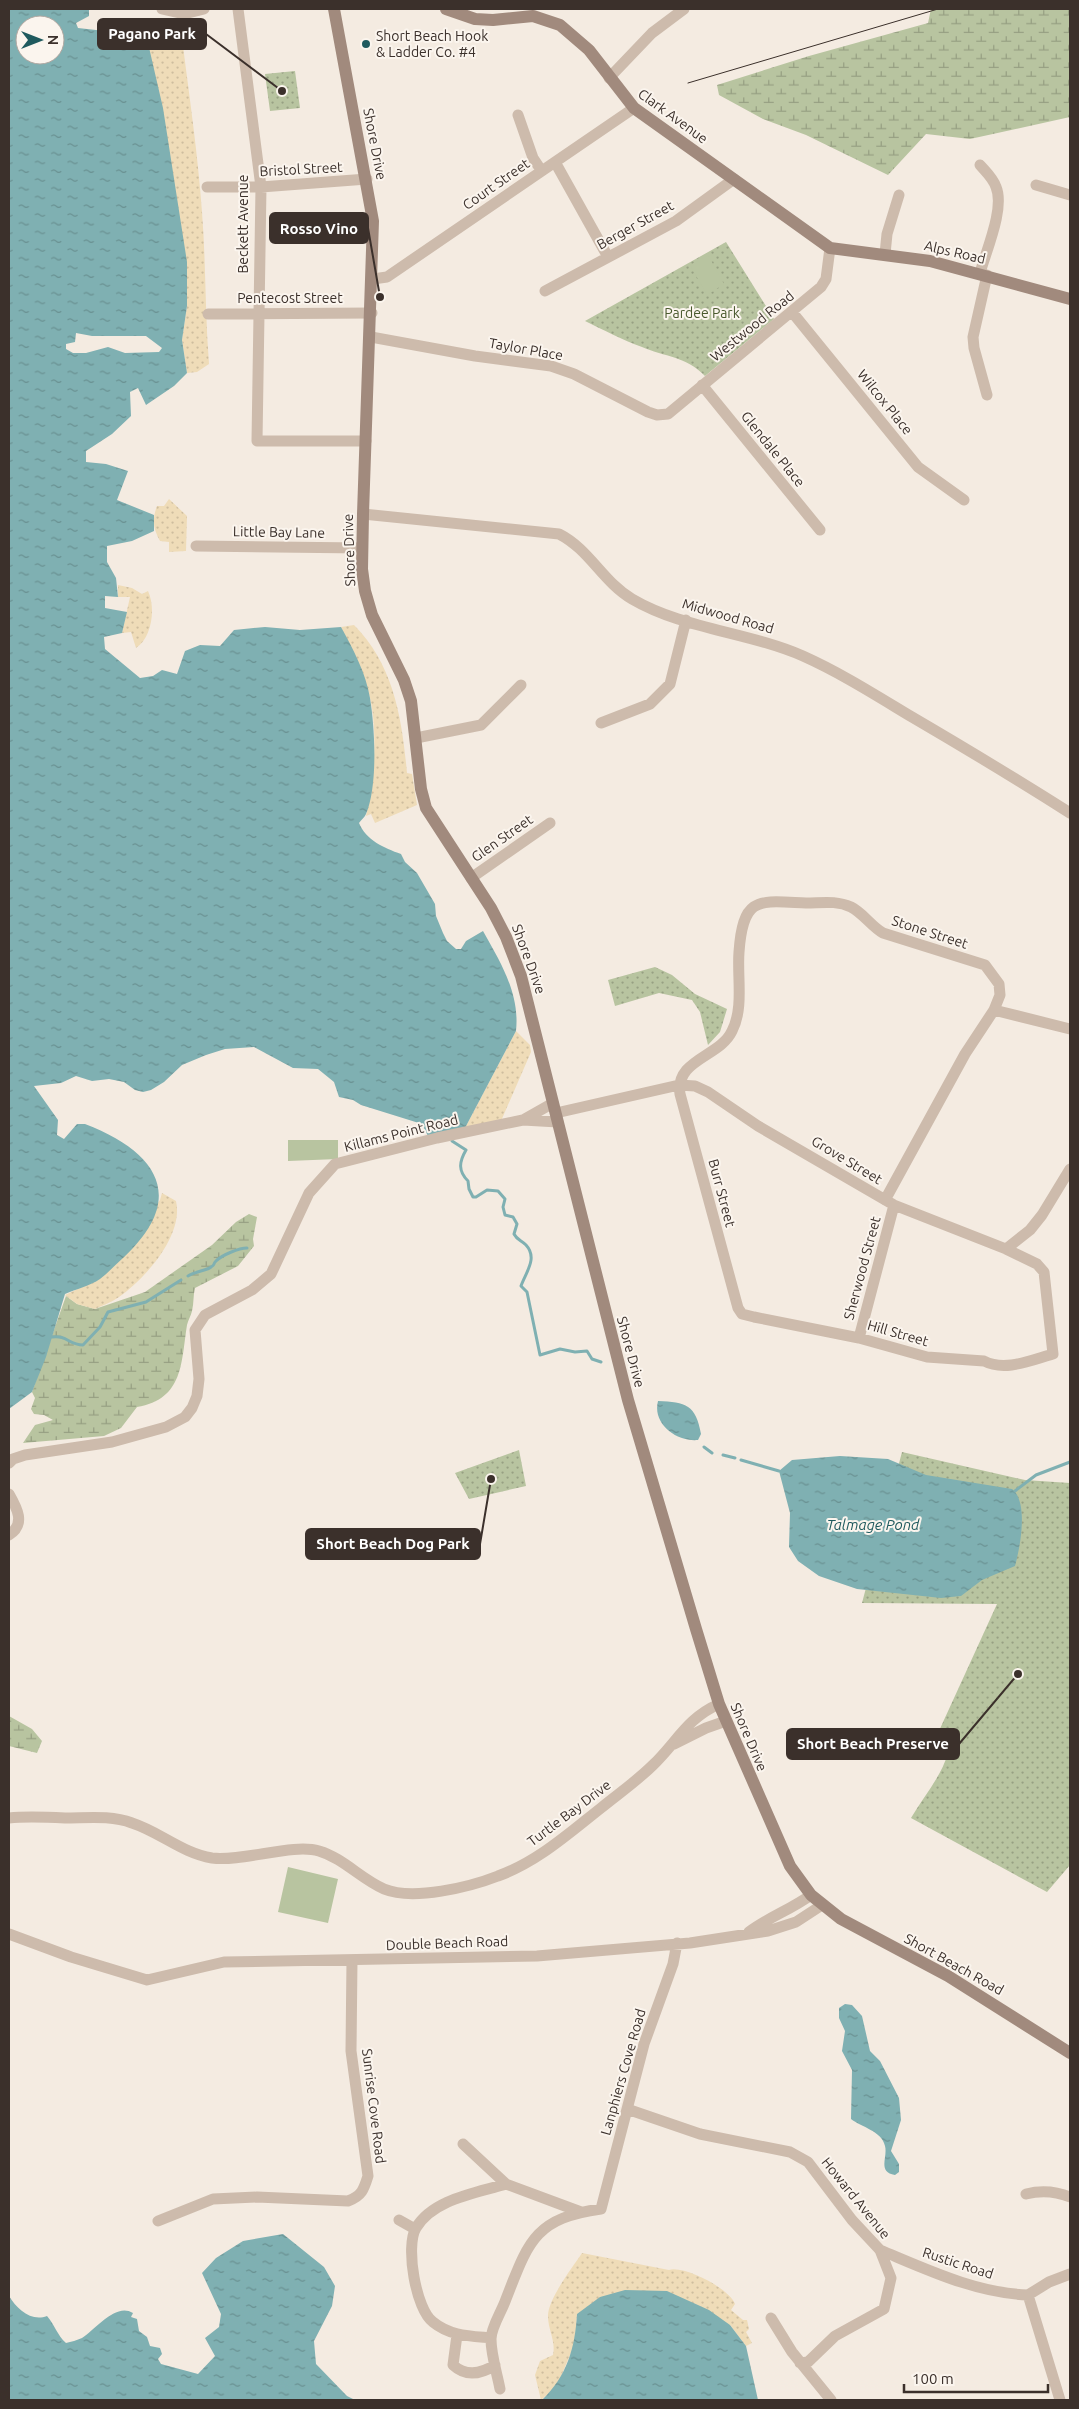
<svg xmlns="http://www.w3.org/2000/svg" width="1079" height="2409" font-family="Ubuntu,sans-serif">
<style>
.grass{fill:url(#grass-dots)}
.wetland{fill:url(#wetland-marsh)}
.sand{fill:url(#sand-dots)}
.pitch{fill:#b8c4a0}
.water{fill:url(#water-ripples);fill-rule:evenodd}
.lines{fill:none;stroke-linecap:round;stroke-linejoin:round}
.stream{stroke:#7fb0b2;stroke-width:3}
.street{stroke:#cdbbac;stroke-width:11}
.secondary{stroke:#a18a7d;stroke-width:12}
.tram{stroke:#3b302b;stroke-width:1}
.poi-dot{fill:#1f5a5e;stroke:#fbf5ee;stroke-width:2}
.labels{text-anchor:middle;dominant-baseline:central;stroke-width:4;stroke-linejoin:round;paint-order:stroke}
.poi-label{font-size:14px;fill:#3b302b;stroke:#fbf5ee;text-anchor:start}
.street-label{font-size:14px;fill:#3b302b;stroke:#fbf5ee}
.park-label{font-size:14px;fill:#4a5a2e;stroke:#fbf5ee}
.water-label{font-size:15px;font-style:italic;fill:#1f5a5e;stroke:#fbf5ee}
.leader{fill:none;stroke:#3b302b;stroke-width:2}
.callout-dot{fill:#3b302b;stroke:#fbf5ee;stroke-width:2}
.callout{fill:#3b302b;stroke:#3b302b;stroke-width:2}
.callout-label{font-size:15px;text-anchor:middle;font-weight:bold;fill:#fff}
</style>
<defs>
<pattern id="grass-dots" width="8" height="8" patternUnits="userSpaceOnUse" patternTransform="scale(1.25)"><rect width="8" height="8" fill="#b8c4a0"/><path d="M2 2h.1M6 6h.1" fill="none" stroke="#97a083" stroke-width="1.8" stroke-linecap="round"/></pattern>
<pattern id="wetland-marsh" width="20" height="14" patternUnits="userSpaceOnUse" patternTransform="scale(1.25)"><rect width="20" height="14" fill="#b8c4a0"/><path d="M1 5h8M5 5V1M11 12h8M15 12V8" fill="none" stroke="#97a083"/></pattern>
<pattern id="sand-dots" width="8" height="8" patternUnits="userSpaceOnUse" patternTransform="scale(1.25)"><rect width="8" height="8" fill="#efdcb8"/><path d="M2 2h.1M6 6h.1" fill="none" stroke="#cebd9e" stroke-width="1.8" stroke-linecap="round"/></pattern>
<pattern id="water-ripples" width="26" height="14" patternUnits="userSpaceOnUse" patternTransform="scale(1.25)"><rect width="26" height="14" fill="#7fb0b2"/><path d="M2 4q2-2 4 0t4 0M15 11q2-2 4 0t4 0" fill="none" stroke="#699091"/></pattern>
</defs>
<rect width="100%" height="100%" fill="#f4ebe1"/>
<!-- grass -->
<path class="grass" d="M295 71 300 108 270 111 265 74Z
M726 242 774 319 705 376C686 356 665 357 642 347 622 340 604 330 585 321Z
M655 967 672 975 695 994 727 1009 720 1032 708 1045 700 1012 692 1000 659 993 615 1006 608 980Z
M519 1450 526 1486 469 1499 455 1473Z
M902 1452 1025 1480 1070 1483V1865L1047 1892 911 1818C924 1796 941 1777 948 1753L933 1744 997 1604 862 1603Z"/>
<!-- wetland -->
<path class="wetland" d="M931 9H1070V117L970 139 926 134 888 175 806 135 763 119 719 95 717 85 809 56 928 23Z
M249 1214 257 1217 253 1239 254 1246 238 1266 195 1288C193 1295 194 1303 192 1311 191 1316 188 1320 187 1325 181 1362 184 1399 137 1407L121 1428 104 1436 23 1443 35 1425 53 1420 44 1415 34 1414 31 1409 35 1398 32 1392 66 1296 77 1304 95 1309 145 1292 212 1245 236 1222Z
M9 1716 32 1729 42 1741 37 1753 9 1746Z"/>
<!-- sand -->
<path class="sand" d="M148 43 158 46H183C190 101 198 156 202 212 206 263 205 314 209 364L197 372 187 373 182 340 187 306Z
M169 499 187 516 186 551 169 552V542L160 541C153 529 152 519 157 506H164Z
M118 585 132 588 142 594 148 591C156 608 152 638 136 648L131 632 122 633 130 597H118Z
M354 625C394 665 402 719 407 773L412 774 417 805 375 823 371 814 366 816C374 784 378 730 370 698 365 675 350 649 341 627Z
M516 1031 530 1045 531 1052 501 1121 465 1128Z
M162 1193 176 1201C184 1235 145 1279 119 1297 112 1302 103 1305 95 1309L77 1304 65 1295 99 1279 160 1200Z
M582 2253 669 2270C684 2265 730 2289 735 2304L731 2310 743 2320H747L749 2329 746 2332 752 2343 746 2346 730 2325 577 2314 575 2343 557 2386 541 2400 535 2375 540 2361 553 2355C556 2341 548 2330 548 2316 548 2299 572 2268 582 2253Z"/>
<!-- pitch -->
<path class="pitch" d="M708 255 724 284 707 295 690 265Z
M288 1140H338V1159L288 1161Z
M288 1867 338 1879 328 1923 278 1912Z"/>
<!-- water -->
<path class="water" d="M9 9H89V16L76 23 78 28 105 31 120 41 139 38 148 43 163 108 187 262V306L182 340 187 373 174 386 146 405 138 388 130 392 131 416 112 434 86 451V462L106 464 128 471 117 500 154 515V531L132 541 107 546V562L116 578 118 597 105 596V608L127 612 122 633 104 637 105 649 140 678 153 676 162 670 177 674 185 651 200 645 220 646 234 630 265 627 300 630 341 627C353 649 366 673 370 698 375 728 378 786 366 814 365 817 361 820 359 823 366 840 384 848 401 854L405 862 417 873 435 904 436 916 443 933 447 941 456 949H461L466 941 483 931C501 963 520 994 516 1031L465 1128 428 1136 422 1124 361 1105 353 1100 339 1097 334 1082 318 1069 293 1068 254 1047 225 1049 206 1055 182 1065 164 1082 151 1090 143 1092 135 1090 124 1082 109 1079 92 1081 76 1076 61 1083 34 1086 58 1120 57 1135 64 1139 77 1124H85C158 1152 188 1198 123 1258 115 1265 108 1273 100 1279 90 1286 76 1289 65 1294L46 1357 32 1392 9 1409ZM25 25H55V55H25ZM76 333 92 336H146L162 348 159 352 125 353 108 347 86 353H73L66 349V344L75 342Z
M658 1401C686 1402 696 1405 701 1434L698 1440C677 1442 652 1424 658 1401Z
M840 1456 888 1459 926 1475 1012 1489C1029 1502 1020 1548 1015 1566L982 1580 961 1596 941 1598 857 1589 819 1576 798 1561 789 1547 790 1513 779 1471 792 1460Z
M845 2004 852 2005 862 2016 870 2051 880 2061 899 2098 901 2120 891 2151 899 2164V2172L895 2175C877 2172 888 2157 885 2146 882 2131 861 2127 851 2119L852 2070 842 2051 845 2031 839 2018V2008Z
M283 2234 324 2267 335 2286 332 2306 314 2341 316 2364 347 2396 355 2400H9V2296C17 2309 31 2322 47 2316 55 2325 57 2335 66 2343 71 2342 77 2340 82 2338 96 2329 116 2302 133 2313L131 2317 137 2319 139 2331 147 2337 150 2346 160 2348 162 2354 158 2359 161 2364 198 2374 215 2356 205 2338 219 2327 221 2314 202 2273 216 2258 243 2241Z
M625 2290 667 2291 709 2310 730 2325 746 2346 758 2400H542C567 2376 575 2348 577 2314L600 2297Z"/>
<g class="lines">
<!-- stream -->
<path class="stream" d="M452 1141 466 1150C459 1162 458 1171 468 1181L469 1189 473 1197H476L487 1190 498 1191 505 1199 503 1207 505 1215 513 1217 517 1224 514 1234C517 1240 521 1240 526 1245 538 1258 526 1272 521 1286L527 1292 540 1355 560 1349 575 1352 587 1351 592 1359 601 1362
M188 1276C196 1271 206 1271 211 1267 216 1264 212 1265 216 1261 222 1255 239 1248 247 1248
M52 1337C67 1335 69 1345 83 1345L100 1327 108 1312 146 1302 181 1280
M704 1447 712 1453
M723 1455 735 1458
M741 1460 779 1471
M1015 1491 1036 1475 1070 1462"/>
<!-- street -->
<path class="street" d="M162 9 184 14 204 9
M238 9 261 187 257 441H366
M609 78 652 33 684 9
M518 115 533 158 541 170
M555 162 608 257
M1036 185 1070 195
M207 187H261L367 179
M885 254 887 234 899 195
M980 273C986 251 1005 208 996 187 993 178 986 172 980 165
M987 275 973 337 974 348 987 395
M373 279 387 277 634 108
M545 291 676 221 734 179
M792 312 918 467 964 500
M208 314 372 313
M371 337 475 356 551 366 574 374 648 412 657 415 668 414 821 287 826 279 830 248
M702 385 820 530
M363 514 559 534C589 549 603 582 632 599 683 629 748 632 803 656 841 673 877 696 912 717 965 748 1018 780 1070 813
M196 546 362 548
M601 723 650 704 670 684 686 620
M416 738 481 725 521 685
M471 878 550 823
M994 1010 1070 1029
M556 1113 679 1085 695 1086 708 1092 758 1126 894 1205 1006 1249 1037 1264 1044 1272 1053 1354C1031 1360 1005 1372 984 1361L927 1357 859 1338 754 1317 742 1314 738 1308 680 1094C675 1059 720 1057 732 1031 744 1008 737 977 739 952 743 895 759 901 806 903 821 903 836 900 851 907 863 913 871 926 883 933L985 965 999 984 1000 995 994 1010 965 1054 885 1200
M523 1120 558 1122
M1006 1249 1030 1230 1042 1215 1070 1169
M859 1338 894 1205
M9 1463 13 1459 25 1455 112 1442 166 1427 185 1417 192 1408 197 1396 199 1379 195 1330 205 1315 252 1290 271 1274 309 1193 335 1164 437 1138 523 1120 553 1103
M9 1494C17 1508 26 1524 9 1535
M674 1744 706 1728 726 1721
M9 1818C27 1816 46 1817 65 1818 87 1818 111 1815 132 1823 160 1832 182 1853 212 1858 243 1862 293 1843 319 1851 343 1858 361 1879 384 1889 413 1901 470 1887 498 1876 537 1862 568 1834 601 1808 618 1794 637 1781 653 1765 677 1742 687 1718 719 1704
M749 1932C769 1917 790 1910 811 1895
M9 1934 71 1957 147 1980 224 1962 537 1956 690 1943 768 1931 796 1922 822 1905
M627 2109 700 2134 790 2152 808 2162 852 2220 880 2250 891 2278 884 2309 835 2336 808 2362 800 2363
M463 2144 506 2184 581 2212
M1026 2194C1042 2190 1055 2191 1070 2197
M399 2220 415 2229
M158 2221 213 2199 257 2197 348 2201C362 2196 364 2189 368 2176L351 2051 352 1960
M880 2250C928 2270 976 2293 1028 2295
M1028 2295 1060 2400
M1028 2295 1049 2282 1070 2274
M771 2318 792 2352 831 2400
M457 2335 453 2365C466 2377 481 2374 495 2365
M491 2338C470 2336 450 2336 433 2322 416 2310 405 2246 416 2228 433 2199 477 2193 506 2184
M500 2389C497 2373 491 2355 491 2339 491 2327 502 2311 506 2299 528 2243 534 2218 601 2209L644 2044 673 1964 677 1943"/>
<!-- secondary -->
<path class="secondary" d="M334 9 373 221 363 514 362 569 365 591 372 615 404 680 411 701 421 789 426 808 491 908 506 937 521 976 628 1400 696 1629 719 1704 790 1866 811 1895 841 1919 948 1976 1070 2053
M446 9 475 19 493 20 533 16 560 25 589 50 634 108 830 248 930 261 1070 299"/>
<!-- tram -->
<path class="tram" d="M688 83 938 9"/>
</g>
<!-- markers -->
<circle class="poi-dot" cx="366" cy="44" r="5"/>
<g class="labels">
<!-- poi labels -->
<g class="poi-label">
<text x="376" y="36">Short Beach Hook<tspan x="376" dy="16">&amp; Ladder Co. #4</tspan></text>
</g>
<!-- street labels -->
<g class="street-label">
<text transform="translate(673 116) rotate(36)">Clark Avenue</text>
<text transform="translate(375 144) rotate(79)">Shore Drive</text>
<text transform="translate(301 169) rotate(-3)">Bristol Street</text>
<text transform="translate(496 184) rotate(-35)">Court Street</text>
<text transform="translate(243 224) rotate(-90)">Beckett Avenue</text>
<text transform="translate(635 225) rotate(-29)">Berger Street</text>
<text transform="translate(955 252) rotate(13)">Alps Road</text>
<text x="290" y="298">Pentecost Street</text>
<text transform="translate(752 326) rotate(-39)">Westwood Road</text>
<text transform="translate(526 349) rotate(10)">Taylor Place</text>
<text transform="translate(885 402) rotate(51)">Wilcox Place</text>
<text transform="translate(773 449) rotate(51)">Glendale Place</text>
<text transform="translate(279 532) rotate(1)">Little Bay Lane</text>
<text transform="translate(349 550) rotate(-92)">Shore Drive</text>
<text transform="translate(728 616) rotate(16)">Midwood Road</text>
<text transform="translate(502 838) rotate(-35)">Glen Street</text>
<text transform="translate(930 932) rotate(18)">Stone Street</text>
<text transform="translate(529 959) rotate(70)">Shore Drive</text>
<text transform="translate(401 1133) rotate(-14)">Killams Point Road</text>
<text transform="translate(847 1160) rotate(31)">Grove Street</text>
<text transform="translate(722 1193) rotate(75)">Burr Street</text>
<text transform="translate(862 1268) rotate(-75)">Sherwood Street</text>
<text transform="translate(898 1333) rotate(16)">Hill Street</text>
<text transform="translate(631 1352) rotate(75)">Shore Drive</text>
<text transform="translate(749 1737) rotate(67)">Shore Drive</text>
<text transform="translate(569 1813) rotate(-37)">Turtle Bay Drive</text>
<text transform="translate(447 1943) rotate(-2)">Double Beach Road</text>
<text transform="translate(954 1964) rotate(29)">Short Beach Road</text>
<text transform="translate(623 2072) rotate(-74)">Lanphiers Cove Road</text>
<text transform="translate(374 2106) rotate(83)">Sunrise Cove Road</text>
<text transform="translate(856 2198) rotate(51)">Howard Avenue</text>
<text transform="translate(958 2263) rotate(18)">Rustic Road</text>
</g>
<!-- park labels -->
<g class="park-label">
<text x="702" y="313">Pardee Park</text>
</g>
<!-- water labels -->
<g class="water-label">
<text x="873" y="1524">Talmage Pond</text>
</g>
</g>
<!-- callouts -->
<path class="leader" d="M282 91L206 34M380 297L368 228M491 1479L480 1544M1018 1674L959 1744"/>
<g class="callout-dot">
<circle cx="282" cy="91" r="5"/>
<circle cx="380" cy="297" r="5"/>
<circle cx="491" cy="1479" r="5"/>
<circle cx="1018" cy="1674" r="5"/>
</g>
<g class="callout">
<rect x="98" y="19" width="108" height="30" rx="5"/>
<rect x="270" y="213" width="98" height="30" rx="5"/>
<rect x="306" y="1529" width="174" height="30" rx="5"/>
<rect x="787" y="1729" width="172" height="30" rx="5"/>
</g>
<g class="callout-label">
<text x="152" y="39">Pagano Park</text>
<text x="319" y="234">Rosso Vino</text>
<text x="393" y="1549">Short Beach Dog Park</text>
<text x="873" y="1749">Short Beach Preserve</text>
</g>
<!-- border -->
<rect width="1079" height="2409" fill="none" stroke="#3b302b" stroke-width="20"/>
<!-- north arrow -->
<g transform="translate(40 40) rotate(90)"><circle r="24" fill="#fbf5ee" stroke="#aea6a0"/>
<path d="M0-4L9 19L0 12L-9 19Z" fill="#1f5a5e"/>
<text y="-8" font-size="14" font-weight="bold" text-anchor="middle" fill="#3b302b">N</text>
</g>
<!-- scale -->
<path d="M904 2384v8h144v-8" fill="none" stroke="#3b302b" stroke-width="2.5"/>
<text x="912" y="2384" font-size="15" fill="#3b302b" stroke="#fbf5ee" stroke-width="4" paint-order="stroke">100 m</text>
</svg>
